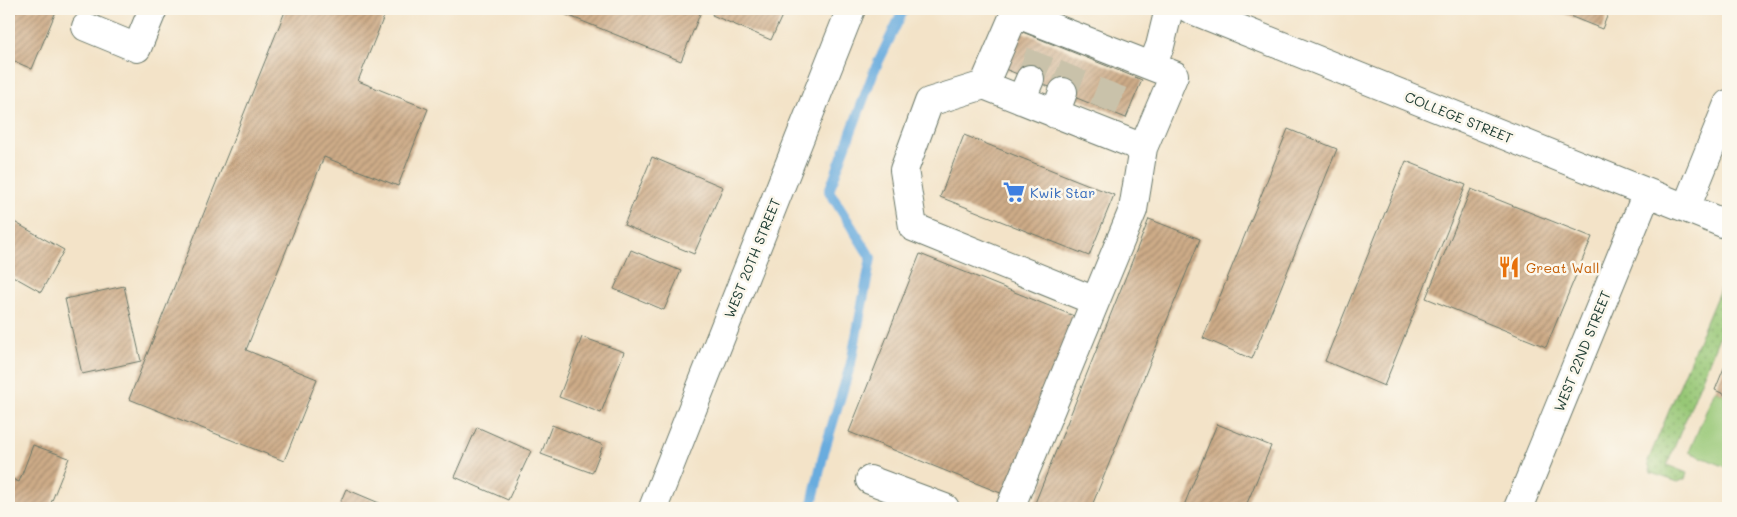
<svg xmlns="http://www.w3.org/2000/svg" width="1737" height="517" font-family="Mali,sans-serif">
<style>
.grass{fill:url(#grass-dots);stroke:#5b8255}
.pitch{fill:#97c776;stroke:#5b8255}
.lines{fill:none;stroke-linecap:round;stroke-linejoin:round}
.stream{stroke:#69acde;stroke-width:10}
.building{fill:url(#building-hatch)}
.minor-tunnel{stroke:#c9c2aa;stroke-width:28;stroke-dasharray:28 14;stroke-linecap:butt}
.minor-casing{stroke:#697768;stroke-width:30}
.minor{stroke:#fff;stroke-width:28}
.labels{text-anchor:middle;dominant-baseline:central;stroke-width:5;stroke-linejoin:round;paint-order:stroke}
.street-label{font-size:14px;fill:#1f3d34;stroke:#fbf7ec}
.shop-label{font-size:14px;fill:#366cbe;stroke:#fbf7ec;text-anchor:start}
.food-label{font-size:14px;fill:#c56008;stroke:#fbf7ec;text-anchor:start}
</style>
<defs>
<pattern id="grass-dots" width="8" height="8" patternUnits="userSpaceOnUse" patternTransform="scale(1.25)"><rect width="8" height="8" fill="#97c776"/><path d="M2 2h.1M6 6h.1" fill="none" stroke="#7ba362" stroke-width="1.8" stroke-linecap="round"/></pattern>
<pattern id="building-hatch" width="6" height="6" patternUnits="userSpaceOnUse" patternTransform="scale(1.25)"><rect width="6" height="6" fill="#ceac88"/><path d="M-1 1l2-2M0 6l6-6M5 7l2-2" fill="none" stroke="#a78d70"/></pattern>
</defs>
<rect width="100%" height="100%" fill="#fbf7ec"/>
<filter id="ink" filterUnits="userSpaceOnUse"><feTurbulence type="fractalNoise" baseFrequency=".02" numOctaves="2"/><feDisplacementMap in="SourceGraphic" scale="10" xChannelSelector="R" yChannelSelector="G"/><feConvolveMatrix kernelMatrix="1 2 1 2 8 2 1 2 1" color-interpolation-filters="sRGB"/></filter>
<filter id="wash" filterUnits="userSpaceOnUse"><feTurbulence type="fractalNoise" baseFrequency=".0096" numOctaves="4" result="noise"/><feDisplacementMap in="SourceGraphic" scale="20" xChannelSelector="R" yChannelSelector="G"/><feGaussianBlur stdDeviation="1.12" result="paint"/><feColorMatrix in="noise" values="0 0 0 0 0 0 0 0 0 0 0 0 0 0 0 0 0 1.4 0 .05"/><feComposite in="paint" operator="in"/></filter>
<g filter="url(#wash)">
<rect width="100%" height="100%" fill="#f3e3c8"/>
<!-- grass -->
<path class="grass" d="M1725 277 1728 279V315L1667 465 1687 473 1685 479 1678 482 1651 473 1648 461Z"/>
<!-- pitch -->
<path class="pitch" d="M1715 390 1728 396V461L1726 467 1689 452Z"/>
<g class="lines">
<!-- stream -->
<path class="stream" d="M811 508 824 452 851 363 871 258 829 191 874 71 904 9"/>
</g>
<g id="blocks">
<!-- building -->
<path class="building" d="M11 9H57L32 69 9 59V14Z
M286 9H387L358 81 428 109 398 186 324 157 246 350 317 379 284 461 129 399Z
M552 9H702L681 61Z
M715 9H785L771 40 712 15Z
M1552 9H1610L1602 29Z
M1020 31 1142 80 1126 118 1005 69Z
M1288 129 1337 149 1252 359 1203 338Z
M964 135 1114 195 1089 256 940 197Z
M652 157 723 187 694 254 624 225Z
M1406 161 1466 185 1384 386 1325 361Z
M1471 189 1592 237 1546 347 1426 298Z
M9 219 64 250 41 292 9 274Z
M1149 219 1200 239 1091 508H1033Z
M631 250 681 271 664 310 614 289Z
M920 254 1079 318 1008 496 849 432Z
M124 286 141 361 82 374 65 299Z
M582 337 624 352 601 413 559 397Z
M1728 358V396L1715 390Z
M1217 424 1271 446 1245 508H1183Z
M552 425 603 445 592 473 541 454Z
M477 427 531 451 508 500 455 477Z
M33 445 69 458 49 508H9V480L10 478 19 482Z
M346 489 391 508H338Z"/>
</g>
</g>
<g filter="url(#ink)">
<use href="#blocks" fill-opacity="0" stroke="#697768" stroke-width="1"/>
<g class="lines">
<!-- minor-tunnel -->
<path class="minor-tunnel" d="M1030 79 1045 41
M1063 92 1079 54
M1103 109 1118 71"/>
<!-- minor casing -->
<g class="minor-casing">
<path id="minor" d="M1190 9 1728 225
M1015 13 1174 75 1143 148 984 85 1015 13 1017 9
M86 27 137 48 153 9
M1152 66 1160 46 1169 9
M984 85 929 102 904 170 913 227 1095 301
M1021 100 1030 79
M1055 114 1063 92
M1686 208 1728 104
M870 480 945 508
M653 508 851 9
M1010 508 1133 210 1143 148
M1518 508 1647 193"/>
</g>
<!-- minor -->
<use href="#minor" class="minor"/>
</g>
</g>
<!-- icons -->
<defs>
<g id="supermarket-bare" transform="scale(1.725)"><path d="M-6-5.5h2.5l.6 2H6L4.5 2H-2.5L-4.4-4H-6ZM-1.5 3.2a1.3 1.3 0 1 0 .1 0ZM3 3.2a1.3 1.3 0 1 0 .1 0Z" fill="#3f7fe0" stroke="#fbf7ec" stroke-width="2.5" paint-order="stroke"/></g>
<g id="restaurant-bare" transform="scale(1.725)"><path d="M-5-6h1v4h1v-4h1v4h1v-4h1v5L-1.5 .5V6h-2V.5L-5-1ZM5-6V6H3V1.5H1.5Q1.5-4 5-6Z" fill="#e8710a" stroke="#fbf7ec" stroke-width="2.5" paint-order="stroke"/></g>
</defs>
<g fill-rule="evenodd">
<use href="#supermarket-bare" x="1014" y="192"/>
<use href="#restaurant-bare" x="1509" y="267"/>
</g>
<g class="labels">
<!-- street labels -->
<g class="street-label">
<text transform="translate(1459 117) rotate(22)">COLLEGE STREET</text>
<text transform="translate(752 258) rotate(-68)">WEST 20TH STREET</text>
<text transform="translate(1582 351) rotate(-68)">WEST 22ND STREET</text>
</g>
<!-- shop labels -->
<g class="shop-label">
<text x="1030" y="192">Kwik Star</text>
</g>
<!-- food labels -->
<g class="food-label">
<text x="1526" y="267">Great Wall</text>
</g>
</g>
<!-- margin -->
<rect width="1737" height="517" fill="none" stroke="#fbf7ec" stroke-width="30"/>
</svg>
